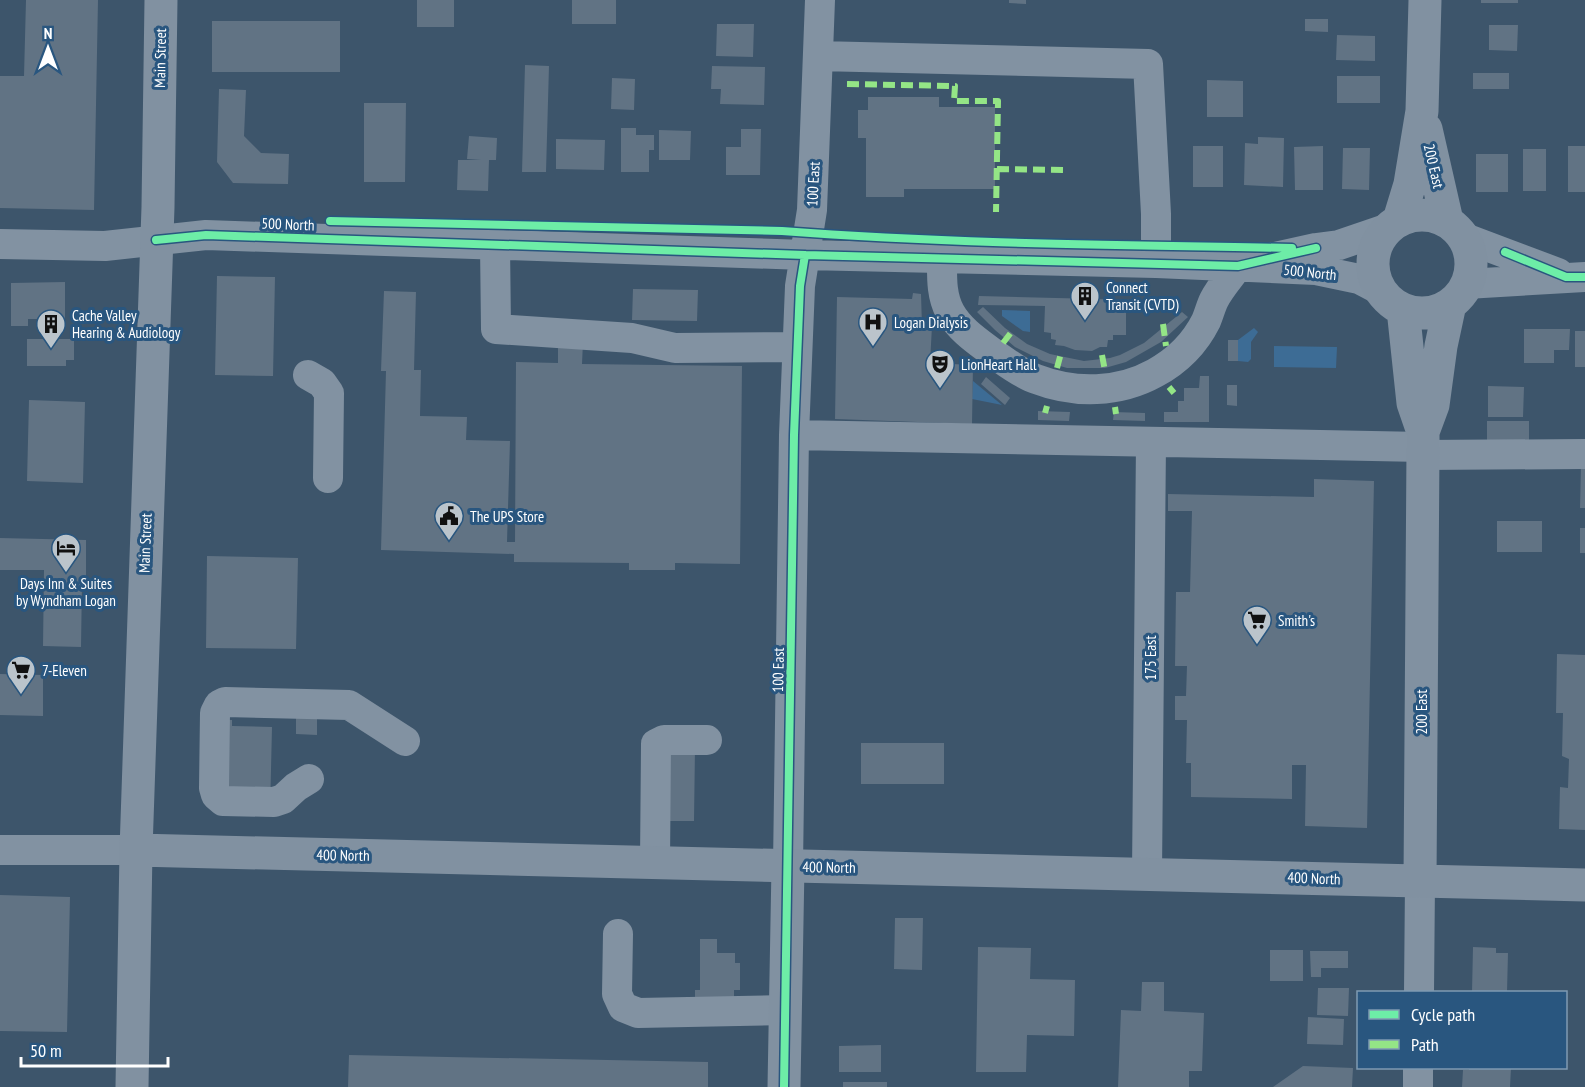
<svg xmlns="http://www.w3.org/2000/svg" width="1585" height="1087" font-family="'PT Sans Narrow',sans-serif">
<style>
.green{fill:#3d6c95}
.building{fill:#617384}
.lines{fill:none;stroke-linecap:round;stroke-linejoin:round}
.minor{stroke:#8292a2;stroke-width:30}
.major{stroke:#8191a1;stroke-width:33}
.quiet{stroke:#94e586;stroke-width:6;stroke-dasharray:12 6;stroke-linecap:butt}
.cycleway-casing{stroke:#29567f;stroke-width:11}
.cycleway{stroke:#6deda7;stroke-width:8}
.labels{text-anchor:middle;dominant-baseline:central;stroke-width:6;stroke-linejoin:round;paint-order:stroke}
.street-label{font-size:15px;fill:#fff;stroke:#29567f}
.poi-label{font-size:15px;fill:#fff;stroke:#29567f;text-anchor:start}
</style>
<rect width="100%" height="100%" fill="#3d556b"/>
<!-- green -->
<path class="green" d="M1002 310 1030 311V332L1023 331 1002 316Z
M1254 328 1258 332 1251 342V359L1248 362 1238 361V340Z
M1274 346 1337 347 1336 368 1274 367Z
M973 381 1002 405 972 399Z"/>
<!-- building -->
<path class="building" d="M26 0H98L94 210 0 208V76H24Z
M417 0H454V27H417Z
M572 0H616V24H572Z
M1009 0H1026V4L1009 3Z
M1481 0H1518V3H1481Z
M1305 19H1328V32L1305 31Z
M212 21H340V72H212Z
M717 24H754L753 57 716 56Z
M1489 25H1518L1517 51 1489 50Z
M1337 35 1375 36V61L1336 60Z
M525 65 549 66 546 172H522Z
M712 66 765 67 764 105 720 104 721 89H711Z
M1473 73H1509V89H1473Z
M1337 76H1380V103H1337Z
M612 78 635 79 634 110 611 109Z
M1207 80 1243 81V117H1207Z
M219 89 246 90 244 136 261 153 289 154 288 184 233 183 217 162Z
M868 97H939V107H995V189H904V197H866V138H858V110H868Z
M364 103H406L405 182H364Z
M621 128H636V135H654V150H649V172H621Z
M741 129H761L760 175H726V147H741Z
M659 130 691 131 690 160H659Z
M469 136 497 138 496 160H489L488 191 457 190 458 160H481L467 159Z
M1258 137 1284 138 1283 187 1244 185 1245 143 1258 144Z
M556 139 605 140 604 170 556 169Z
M1193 146H1223V187H1193Z
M1323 146V190H1295L1294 147Z
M1568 146H1585V192H1568Z
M1343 148H1370L1369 190 1342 189Z
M1523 149H1546V191H1523Z
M1476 154H1508V192H1476Z
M217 276 275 277 273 376 215 375Z
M65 282V319H28V326H11V283Z
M633 289 698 290 697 321 632 320Z
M384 291 416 292 414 370H421L420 416 467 417 466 440 510 441 507 542H515L516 362 558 363V342H583L582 364 742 366 740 564 675 563V570H629V563L514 562V554L381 550 386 371H381Z
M913 293 921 294 922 326H932L930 363 973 365 972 424 835 419 837 297 912 299Z
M979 296 1177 301V309L1126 310V335H1113V340H1108L1107 347H1100L1092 351 1075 350 1064 346 1055 345 1056 340 1051 339V333L1044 332 1045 306 978 305Z
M983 307 1005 328 1027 344 1050 354 1084 361 1110 358 1120 355 1144 343 1182 312 1188 317 1161 342 1126 362 1105 368H1067L1043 361 1015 347 995 330 977 312Z
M1524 329H1570L1569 350H1554V363H1524Z
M1575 331H1585V367H1575Z
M27 339H74V360H66V366H27Z
M1228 340H1238V361H1228Z
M1200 376H1209V422H1164V412H1178V401H1184V388H1199Z
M986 377 1010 398 1005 405 981 384Z
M1227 385H1237V406L1227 405Z
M1488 386 1524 387 1523 417H1488Z
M29 400 85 402 83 483 27 481Z
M1038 411 1070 412 1069 421 1038 420Z
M1114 412 1145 413V421L1113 420Z
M1487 421H1529V453H1487Z
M1581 465H1585V508H1580Z
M1314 479 1374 481 1367 828 1305 826 1306 765H1292V799L1191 797V763H1186L1187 720H1175V696H1186L1187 666H1175L1176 592H1190L1192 511H1168V494L1314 497Z
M1497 521H1542V552H1497Z
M1580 528H1585V553H1580Z
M0 538 86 540V581H82L81 647 43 646 44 570H0Z
M207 556 298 558 296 649 206 648Z
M1557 654 1585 655V830L1559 829 1560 787 1568 788 1569 759 1562 756 1563 713H1556Z
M0 674 43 675V716L0 715Z
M296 710H317V735L296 734Z
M221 720H232V726L272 727 270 812 220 784Z
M861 743H944V784H861Z
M661 747 695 748 694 821H660Z
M0 895 70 897 67 1032 0 1031Z
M895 918H923L922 970 894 969Z
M700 939H717V953H735V963H740V990H734V1009L695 1018V990H700Z
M978 947 1031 948 1030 979 1075 980 1074 1036 1027 1035 1026 1072H976Z
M1473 947 1496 948V953H1508L1507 992H1472Z
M1270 950H1303V981H1270Z
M1310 951H1348V968H1321V977H1311Z
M1142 982H1164V1011L1204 1013 1202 1071H1189V1087H1118L1121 1010 1141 1011Z
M1318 988H1349L1348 1016 1317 1015Z
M1308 1017 1344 1019 1343 1045 1307 1044Z
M881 1045V1072H839V1046Z
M349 1055 708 1062V1087H348Z
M1303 1066 1353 1068 1352 1087H1273Z
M1469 1068H1511L1510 1087H1462L1463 1070H1469Z
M843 1082H887V1087H843Z"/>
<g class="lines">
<!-- minor -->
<path class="minor" d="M818 56 1148 64 1156 214V263
M1465 238 1558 273
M0 244 105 246 206 235 805 255 1156 263 1316 270 1359 279 1380 290
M495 245 496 329 632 338 675 348 797 347
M942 258C942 277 941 295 950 312 960 330 977 341 993 353 1006 362 1021 374 1036 379 1075 394 1119 393 1155 373 1177 361 1195 343 1206 321 1209 314 1211 306 1214 300 1220 288 1230 277 1238 266
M1270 258 1316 248 1339 245 1386 229
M1466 284 1585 277
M308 375 322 383 329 393 328 478
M794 435 1423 447
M1423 455 1585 454
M309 779 296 787 283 799 274 802 223 801 216 795 214 788 215 713 219 705 225 702 349 705 405 741
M0 850H136
M655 863 656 744 664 740H707
M788 866 794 435 800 286 812 210 820 0
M1147 874 1151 442
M618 934 617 994 623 1007 638 1013 786 1010
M1419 992 1420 881
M1418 1087V1068"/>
<!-- major -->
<path class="major" d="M1426 129 1447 221
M1373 264a49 49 0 1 1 98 0a49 49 0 1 1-98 0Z
M1399 220 1410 184 1422 111 1425 0
M1403 309 1413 403 1423 432V447L1420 881
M1423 432 1433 405 1441 346 1450 304
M136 850 1585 885
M132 1087 136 850 158 207 161 0
M784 1087 788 866"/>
<!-- quiet -->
<path class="quiet" d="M847 84 955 86 954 101H998L996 212
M997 169 1068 170
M1163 324 1166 346
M1003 343 1013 330
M1102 355 1105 371
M1057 368 1061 353
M981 369 983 367
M1169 387 1174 393
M1115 407 1116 414
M1045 413 1047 406"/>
<!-- cycleway casing -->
<g class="cycleway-casing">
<path id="cycleway" d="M330 221 782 231C952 244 1122 245 1292 248
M156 240 206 235 805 255 1238 266 1316 248
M1505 252 1566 277H1585
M784 1087 794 435 800 286 805 255"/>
</g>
<!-- cycleway -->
<use href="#cycleway" class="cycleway"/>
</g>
<!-- icons -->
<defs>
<g id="building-pin" transform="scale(1.5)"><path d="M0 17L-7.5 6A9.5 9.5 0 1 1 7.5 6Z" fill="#bbc4cb" stroke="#29567f"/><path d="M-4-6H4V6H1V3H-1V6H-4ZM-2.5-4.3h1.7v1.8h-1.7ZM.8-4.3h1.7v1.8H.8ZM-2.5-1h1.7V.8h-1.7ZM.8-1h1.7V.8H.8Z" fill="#111"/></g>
<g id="hospital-pin" transform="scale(1.5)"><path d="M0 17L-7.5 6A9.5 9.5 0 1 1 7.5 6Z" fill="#bbc4cb" stroke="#29567f"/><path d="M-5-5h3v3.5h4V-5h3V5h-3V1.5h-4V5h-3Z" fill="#111"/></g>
<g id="theatre-pin" transform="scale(1.5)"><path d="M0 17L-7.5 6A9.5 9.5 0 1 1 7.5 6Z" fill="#bbc4cb" stroke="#29567f"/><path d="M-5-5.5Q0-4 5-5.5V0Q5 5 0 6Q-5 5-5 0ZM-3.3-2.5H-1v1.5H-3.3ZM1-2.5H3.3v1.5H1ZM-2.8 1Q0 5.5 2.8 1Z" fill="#111"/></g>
<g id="civic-pin" transform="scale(1.5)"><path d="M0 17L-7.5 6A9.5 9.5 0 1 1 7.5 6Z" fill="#bbc4cb" stroke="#29567f"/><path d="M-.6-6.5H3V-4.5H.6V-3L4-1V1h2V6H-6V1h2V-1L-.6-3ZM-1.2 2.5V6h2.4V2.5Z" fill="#111"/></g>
<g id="hotel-pin" transform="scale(1.5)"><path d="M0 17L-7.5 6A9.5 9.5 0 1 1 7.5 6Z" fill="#bbc4cb" stroke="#29567f"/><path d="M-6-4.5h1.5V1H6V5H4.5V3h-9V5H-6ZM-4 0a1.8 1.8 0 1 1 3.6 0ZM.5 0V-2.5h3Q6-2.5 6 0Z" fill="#111"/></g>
<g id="supermarket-pin" transform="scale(1.5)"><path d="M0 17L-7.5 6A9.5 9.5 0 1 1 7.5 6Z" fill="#bbc4cb" stroke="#29567f"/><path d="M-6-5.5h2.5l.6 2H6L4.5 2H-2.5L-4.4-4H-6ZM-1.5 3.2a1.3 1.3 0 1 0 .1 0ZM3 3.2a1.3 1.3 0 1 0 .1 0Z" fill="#111"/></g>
</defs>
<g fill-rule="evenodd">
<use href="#building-pin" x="1085" y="296"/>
<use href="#hospital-pin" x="873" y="322"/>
<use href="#building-pin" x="51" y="324"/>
<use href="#theatre-pin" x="940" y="364"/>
<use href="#civic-pin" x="449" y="516"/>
<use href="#hotel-pin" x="66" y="548"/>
<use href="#supermarket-pin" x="1257" y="620"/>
<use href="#supermarket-pin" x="21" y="670"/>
</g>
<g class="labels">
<!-- street labels -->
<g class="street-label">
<text transform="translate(160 58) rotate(-89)">Main Street</text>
<text transform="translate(1434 166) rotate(77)">200 East</text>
<text transform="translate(813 184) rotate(-87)">100 East</text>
<text transform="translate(288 224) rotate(2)">500 North</text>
<text transform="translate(1310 272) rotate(6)">500 North</text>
<text transform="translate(145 543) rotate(-88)">Main Street</text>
<text transform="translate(1150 658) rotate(-90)">175 East</text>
<text transform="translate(778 670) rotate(-89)">100 East</text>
<text transform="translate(1421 712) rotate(-90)">200 East</text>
<text transform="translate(343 855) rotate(1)">400 North</text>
<text transform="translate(829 867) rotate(1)">400 North</text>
<text transform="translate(1314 878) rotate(2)">400 North</text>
</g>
<!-- poi labels -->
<g class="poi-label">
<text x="1106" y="287">Connect<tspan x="1106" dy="17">Transit (CVTD)</tspan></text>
<text x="72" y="315">Cache Valley<tspan x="72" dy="17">Hearing &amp; Audiology</tspan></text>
<text x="894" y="322">Logan Dialysis</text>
<text x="961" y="364">LionHeart Hall</text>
<text x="470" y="516">The UPS Store</text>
<text x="66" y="583" text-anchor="middle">Days Inn &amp; Suites<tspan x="66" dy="17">by Wyndham Logan</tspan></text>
<text x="1278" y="620">Smith's</text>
<text x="42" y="670">7-Eleven</text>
</g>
</g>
<!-- legend -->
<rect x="1357" y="991" width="210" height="78" fill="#29567f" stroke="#7f9ab2" stroke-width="1.5"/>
<rect x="1369" y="1010" width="30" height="9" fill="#6deda7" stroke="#7f9ab2" stroke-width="1.5"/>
<text x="1411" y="1021" font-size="18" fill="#ffffff">Cycle path</text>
<rect x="1369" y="1040" width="30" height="9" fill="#94e586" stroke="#7f9ab2" stroke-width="1.5"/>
<text x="1411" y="1051" font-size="18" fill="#ffffff">Path</text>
<!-- north arrow -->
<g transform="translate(48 48)" stroke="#29567f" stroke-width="4.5" paint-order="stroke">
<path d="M0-4.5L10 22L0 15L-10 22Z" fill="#ffffff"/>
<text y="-9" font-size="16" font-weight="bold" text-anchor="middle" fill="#ffffff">N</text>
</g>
<!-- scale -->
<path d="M21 1057v9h147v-9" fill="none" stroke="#ffffff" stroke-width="3"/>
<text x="30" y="1057" font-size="18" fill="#ffffff" stroke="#29567f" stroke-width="4.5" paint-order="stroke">50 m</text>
</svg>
